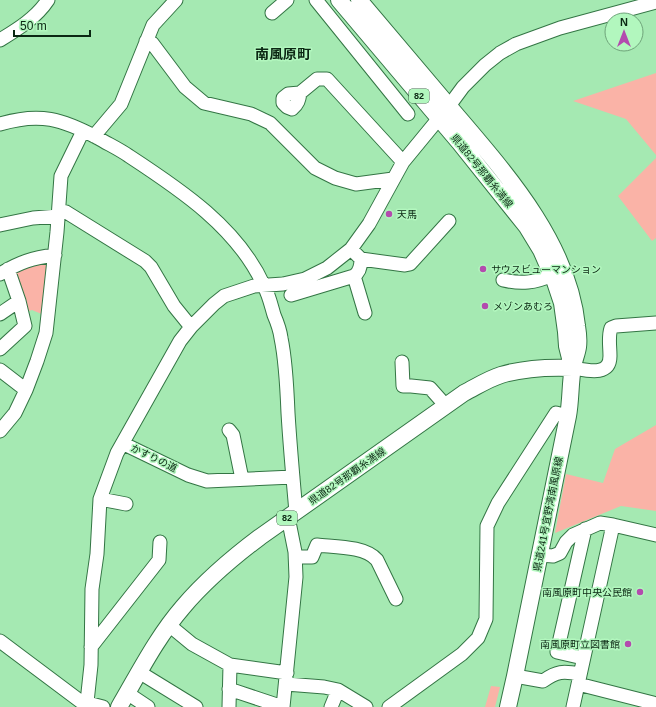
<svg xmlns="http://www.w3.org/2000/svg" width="656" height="707" font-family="Helvetica,'Noto Sans JP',sans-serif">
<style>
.green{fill:#fab3a7}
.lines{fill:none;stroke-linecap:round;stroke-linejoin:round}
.minor-casing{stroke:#337544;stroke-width:15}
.major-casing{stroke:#337544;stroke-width:18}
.minor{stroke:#fff;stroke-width:13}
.major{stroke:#fff;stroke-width:16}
.poi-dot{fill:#b34bae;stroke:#b2f7be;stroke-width:1.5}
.labels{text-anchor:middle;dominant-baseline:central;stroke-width:3;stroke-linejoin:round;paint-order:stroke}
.shield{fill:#b2f7be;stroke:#3d6546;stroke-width:1}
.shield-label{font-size:9px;font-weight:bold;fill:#0b2713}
.street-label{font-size:10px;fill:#0b2713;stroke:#b2f7be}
.poi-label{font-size:10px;fill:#0b2713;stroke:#b2f7be;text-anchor:start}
.district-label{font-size:14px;font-weight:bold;fill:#0b2713;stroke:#b2f7be}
</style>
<rect width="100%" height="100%" fill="#a5e9b2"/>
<!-- green -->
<path class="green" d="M656 73V155L626 119 573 101Z
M656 158V238L652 241 618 196Z
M45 262 48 264 44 315 32 310 26 312 15 270Z
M656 425V511L621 506 555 533 566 474 603 483 615 449Z
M491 686 500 687 495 707H485Z"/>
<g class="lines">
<!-- minor casing -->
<g class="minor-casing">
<path id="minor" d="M316 0 408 114
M272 13 287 0
M0 40C18 29 36 18 48 0
M146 41 152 43 185 87 204 103 251 114 270 123 315 168 335 178 356 184 393 179
M300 93 288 94 283 98V103L287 107 292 109C298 104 299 100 300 93L317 79H327L403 162
M0 124C40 112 62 119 98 138 108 144 119 149 129 156 181 190 238 228 264 286 269 295 271 305 274 315 277 322 280 330 281 338 286 362 287 388 288 413 290 446 293 479 296 512
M94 136 121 104 153 25 176 0
M59 210 66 212 145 261 151 267 174 306 191 327
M0 225 33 218 59 216
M351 249 361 259 405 265 410 264 449 221
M0 274C20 262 32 258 55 255
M354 276 365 313
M503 280C521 284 535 283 552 275
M291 295 354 276C360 272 361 265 361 259
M0 314 19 301
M0 349 25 326 19 301 8 269
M402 362 403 386H411L430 388 446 406
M573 368C586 370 610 377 610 356 610 346 608 337 611 328L616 326 656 323
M0 370 26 390
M229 430 233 435 242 479
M0 431 15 413 26 390 37 361 46 333 57 232 61 176 83 131
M124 444 188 475 207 481 293 477
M100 499 126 504
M613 525 656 535
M540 555 553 556 560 553 566 542 573 535 600 523 613 525 573 707
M296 557H312L317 545C335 547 365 546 377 560L396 599
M169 625 192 644 230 665 287 673
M0 641 80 701 103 707
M91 647 159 560 160 542
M583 658 557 652 585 529
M139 672 196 707
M515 676 543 681C557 671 563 671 580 674
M286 684 324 687 338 690 366 707
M578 684 653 703
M229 689 283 707
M127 693 148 707
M87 702 91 665 92 589 97 554 100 499 117 453 180 341 191 327 214 304 224 296 254 286 283 284 305 279 327 268 351 249 369 224 403 162 449 106 463 87 485 65 500 53 516 44 560 28 656 2
M229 707 230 665
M283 707 296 577 295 552 288 517
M331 707 338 690
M389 707 462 654 478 638 486 619 487 526 498 503 556 413 568 416"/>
</g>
<!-- major casing -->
<g class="major-casing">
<path id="major" d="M339 0 459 142 527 227 541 250 555 282 562 303 566 332 567 346 572 366
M359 0C389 35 418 70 447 104 501 168 568 239 577 326 578 332 579 340 578 347 577 354 574 360 573 367 570 383 571 400 568 416L515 676 508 707
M119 707C139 673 157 637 183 607 206 580 232 558 260 537L464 393C476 387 488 379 501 375 524 368 549 367 573 368"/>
</g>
<!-- minor -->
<use href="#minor" class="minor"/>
<!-- major -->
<use href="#major" class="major"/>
</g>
<!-- markers -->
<g class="poi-dot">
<circle cx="389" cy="214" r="4"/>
<circle cx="483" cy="269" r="4"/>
<circle cx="485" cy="306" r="4"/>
<circle cx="640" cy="592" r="4"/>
<circle cx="628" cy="644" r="4"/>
</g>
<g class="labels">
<!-- shield labels -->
<g class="shield">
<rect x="409" y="89" width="20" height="14" rx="3"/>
<rect x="277" y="511" width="20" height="14" rx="3"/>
</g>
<g class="shield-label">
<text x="419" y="96">82</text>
<text x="287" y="518">82</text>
</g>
<!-- street labels -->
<g class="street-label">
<text transform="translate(482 171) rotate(51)">県道82号那覇糸満線</text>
<text transform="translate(154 458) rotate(26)">かすりの道</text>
<text transform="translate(347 476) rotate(-35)">県道82号那覇糸満線</text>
<text transform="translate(548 514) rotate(-79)">県道241号宜野湾南風原線</text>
</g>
<!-- poi labels -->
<g class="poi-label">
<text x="397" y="214">天馬</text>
<text x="491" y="269">サウスビューマンション</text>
<text x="493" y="306">メゾンあむろ</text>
<text x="632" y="592" text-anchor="end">南風原町中央公民館</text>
<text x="620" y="644" text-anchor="end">南風原町立図書館</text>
</g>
<!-- district labels -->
<g class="district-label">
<text x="283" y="54">南風原町</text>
</g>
</g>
<!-- north arrow -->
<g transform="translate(624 32)"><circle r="19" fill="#b2f7be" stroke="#6fa47a"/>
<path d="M0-3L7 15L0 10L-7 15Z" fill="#b34bae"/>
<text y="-6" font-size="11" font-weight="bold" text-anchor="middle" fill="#0b2713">N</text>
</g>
<!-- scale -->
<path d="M14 30v6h76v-6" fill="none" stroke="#0b2713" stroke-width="2"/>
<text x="20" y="30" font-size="12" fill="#0b2713" stroke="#b2f7be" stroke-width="3" paint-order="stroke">50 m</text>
</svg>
